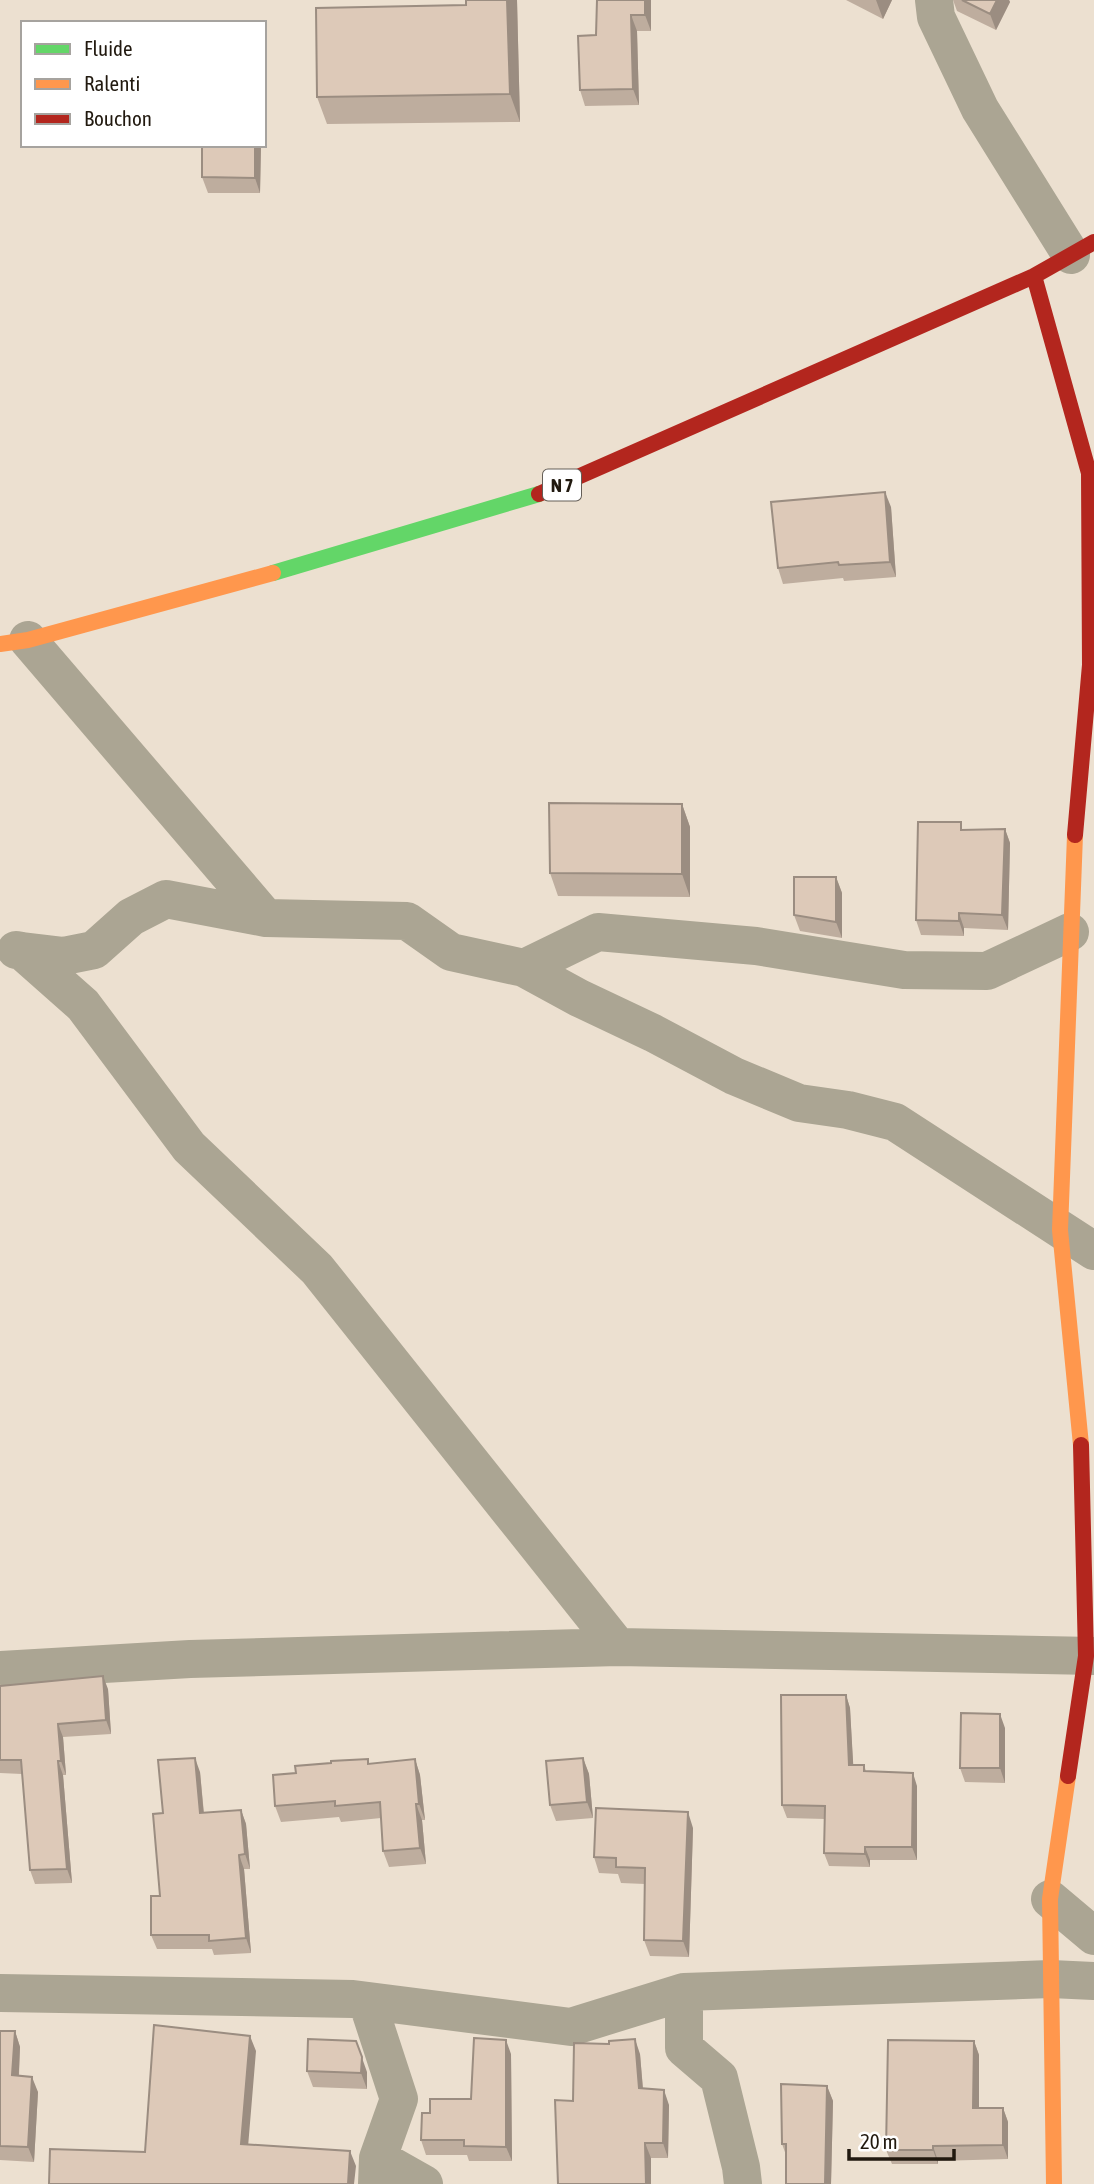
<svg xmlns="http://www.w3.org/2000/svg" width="1094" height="2184" font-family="'Asap Condensed',sans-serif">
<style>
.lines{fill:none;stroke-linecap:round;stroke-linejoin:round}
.street{stroke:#aba593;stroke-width:38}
.fast{stroke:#63d668;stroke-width:16}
.slow{stroke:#ff974d;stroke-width:16}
.jam{stroke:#b3261e;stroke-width:16}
.wall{fill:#bead9e}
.shaded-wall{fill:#9b8d81}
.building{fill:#ddc9b8;stroke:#9b8d81;stroke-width:2}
.labels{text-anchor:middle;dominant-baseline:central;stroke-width:6;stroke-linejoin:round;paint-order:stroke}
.shield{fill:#fff;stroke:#645e57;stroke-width:2}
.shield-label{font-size:19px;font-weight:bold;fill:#21190f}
</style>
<rect width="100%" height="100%" fill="#ece0d0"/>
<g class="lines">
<!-- street -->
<path class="street" d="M934 0 936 17 980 109 1071 255
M28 640 266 918
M16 950 22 951 83 1005 189 1147 317 1269 618 1647
M22 951 64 956 94 950 131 917 166 899 266 918 407 921 451 952 524 968 579 998 653 1033 734 1076 799 1103 848 1110 895 1122 1094 1251
M524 968 598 932 756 946 904 970 987 971 1070 932
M0 1670 190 1659 618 1647 1094 1656
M1050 1899 1094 1936
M684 1992V2048L719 2078 741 2167 743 2184
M0 1993 353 1999 571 2027 684 1992 1051 1979 1094 1981
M367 2001 399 2099 378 2158 377 2184
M378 2158 424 2184"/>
<!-- fast -->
<path class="fast" d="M273 573 539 494"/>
<!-- slow -->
<path class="slow" d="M0 644 28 640 273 573
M1075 835 1060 1230 1081 1445
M1054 2184 1050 1899 1068 1776"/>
<!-- jam -->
<path class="jam" d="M1034 276 1089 473 1090 665 1075 835
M539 494 1034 276 1094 242
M1068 1776 1086 1656 1081 1445"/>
</g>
<!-- wall -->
<path class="wall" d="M466 0H517L520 122 327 124 317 97 466 5Z
M597 0H651V31H637L639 105 585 106 580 90 596 35Z
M846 0H892L883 19Z
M953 0H1009L1010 2 996 30 957 11Z
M202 145H261L260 193H208L202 177Z
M891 507 896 577 844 581 843 578 783 584 778 568Z
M682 804 690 827V897L558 896 550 873Z
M1005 829 1010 843 1008 930 964 928V936L921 935 916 920 963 830Z
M836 877 842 893V938L800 931 794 915Z
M0 1684 1 1685 108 1689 111 1734 63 1737 66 1775H63L72 1883 35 1884 30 1870 22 1774 0 1773Z
M846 1695 850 1708 853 1765H864L866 1771 917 1786V1860H870V1867L829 1866 824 1853 825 1819 787 1818 782 1805Z
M1005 1728V1783L965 1782 960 1768Z
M583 1758 589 1774 593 1818 556 1821 550 1805Z
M415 1759 420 1775 425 1820H422L426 1864 389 1867 383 1851 381 1818 341 1822 339 1817 281 1822 275 1806 296 1773 369 1764Z
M200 1772 204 1813 241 1810 246 1824 250 1869H244L251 1953 214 1955 212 1949H157L151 1935 160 1896 163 1813Z
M693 1828 689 1957 650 1956 644 1940 645 1884 621 1883 618 1874 599 1873 594 1857Z
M0 2031H15L20 2047 19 2076 38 2092 34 2162 0 2160Z
M974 2041 979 2055V2108H1003L1008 2122V2159L938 2161V2164H892L886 2150Z
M511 2054 512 2161H469L467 2155H426L421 2140 430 2113 471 2099Z
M640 2054 643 2088 669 2105 668 2158H651L573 2101Z
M307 2071 367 2072V2089L313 2087Z
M827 2086 833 2101 831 2184H786V2155L782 2144Z"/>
<!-- shaded-wall -->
<path class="shaded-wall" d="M507 0H517L520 122 510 94Z
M645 0H651V31L645 15Z
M876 0H892L883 19Z
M997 0H1009L1010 2 996 30 990 14Z
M631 15 637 31 639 105 633 89Z
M255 145H261L260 193 255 178Z
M885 492 891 507 896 577 890 562Z
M682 804 690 827V897L682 874Z
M1005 829 1010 843 1008 930 1002 915Z
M836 877 842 893V938L836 922Z
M959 913 964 928V936L959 921Z
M103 1676 108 1689 111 1734 106 1720Z
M846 1695 850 1708 854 1778 849 1765Z
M1000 1714 1005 1728V1783L1000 1768Z
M58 1724 63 1737 66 1775 61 1761Z
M195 1758 200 1772 205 1828 200 1813Z
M583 1758 589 1774 593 1818 587 1802Z
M415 1759 420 1775 425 1820 419 1804Z
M58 1761 63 1775 72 1883 67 1869Z
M913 1773 917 1786V1860L912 1847Z
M416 1804 422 1820 426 1864 420 1848Z
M241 1810 246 1824 250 1869 245 1854Z
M688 1812 693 1828 689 1957 683 1941Z
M865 1847 870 1860V1867L865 1854Z
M239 1855 244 1869 251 1953 246 1938Z
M15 2031 20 2047 18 2091 12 2075Z
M250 2036 256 2051 247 2159 241 2144Z
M635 2039 640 2054 644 2103 639 2088Z
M506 2040 511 2054 512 2161 506 2147Z
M356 2041 367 2072V2089L361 2073Z
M974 2041 979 2055V2123L973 2108Z
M32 2077 38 2092 34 2162 28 2147Z
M827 2086 833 2101 831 2184H825Z
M664 2090 669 2105 668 2158 663 2143Z
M1003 2108 1008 2122V2159L1003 2145Z
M645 2143 651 2158V2184H646Z
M933 2146 938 2161V2164L933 2150Z
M350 2151 356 2166 354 2184H348Z"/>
<!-- building -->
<path class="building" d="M466 0H507L510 94 317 97 316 8 466 5Z
M597 0H645V15H631L633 89 580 90 578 36 596 35Z
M962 0H997L990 14Z
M202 145H255V178L202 177Z
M885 492 890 562 839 565 838 562 778 568 771 502Z
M549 803 682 804V874L550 873Z
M918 822H961V830L1005 829 1002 915 959 913V921L916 920Z
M794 877H836V922L794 915Z
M103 1676 106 1720 58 1724 61 1761H58L67 1869 30 1870 21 1760H0V1686Z
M781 1695H846L849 1765H864V1771L913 1773 912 1847H865V1854L824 1853 825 1806 782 1805Z
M961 1713 1000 1714V1768H960Z
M195 1758 200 1813 241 1810 245 1854 239 1855 246 1938 209 1941V1935H151V1896H160L153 1814 163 1813 158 1760Z
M583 1758 587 1802 550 1805 546 1761Z
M368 1759V1764L415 1759 419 1804H416L420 1848 383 1851 380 1802 335 1806V1801L275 1806 273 1775 296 1773 295 1766 331 1763V1761Z
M596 1808 688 1812 683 1941 644 1940 645 1868 616 1867V1858L594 1857Z
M154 2025 250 2036 241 2144 350 2151 348 2184H49L50 2149 145 2152Z
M0 2031H15L12 2075 32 2077 28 2147 0 2146Z
M474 2038 506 2040V2147L464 2146V2140H421L422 2113H430V2099H471Z
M308 2039 356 2041 362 2057 361 2073 307 2071Z
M635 2039 639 2088 664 2090 663 2143H645L646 2184H558L555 2100 573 2101 574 2043 609 2044V2041Z
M888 2040 974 2041 973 2108H1003V2145L933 2146V2150H886Z
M781 2084 827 2086 825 2184H786V2144H782Z"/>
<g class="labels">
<!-- shield labels -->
<rect class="shield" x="543" y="469.5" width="38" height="31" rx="5"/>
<g class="shield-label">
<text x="562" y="485">N 7</text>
</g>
</g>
<!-- legend -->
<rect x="21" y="21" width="245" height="126" fill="#ffffff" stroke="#a6a39f" stroke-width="2"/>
<rect x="35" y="44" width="35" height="10" fill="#63d668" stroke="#a6a39f" stroke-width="2"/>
<text x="84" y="56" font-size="21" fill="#21190f">Fluide</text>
<rect x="35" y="79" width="35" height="10" fill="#ff974d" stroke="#a6a39f" stroke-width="2"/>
<text x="84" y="91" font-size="21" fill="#21190f">Ralenti</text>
<rect x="35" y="114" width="35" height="10" fill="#b3261e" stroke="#a6a39f" stroke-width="2"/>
<text x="84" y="126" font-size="21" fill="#21190f">Bouchon</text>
<!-- scale -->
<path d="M849 2149v10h105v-10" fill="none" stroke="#21190f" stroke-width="3.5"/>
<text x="860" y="2149" font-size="21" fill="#21190f" stroke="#ffffff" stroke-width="5" paint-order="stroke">20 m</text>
</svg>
